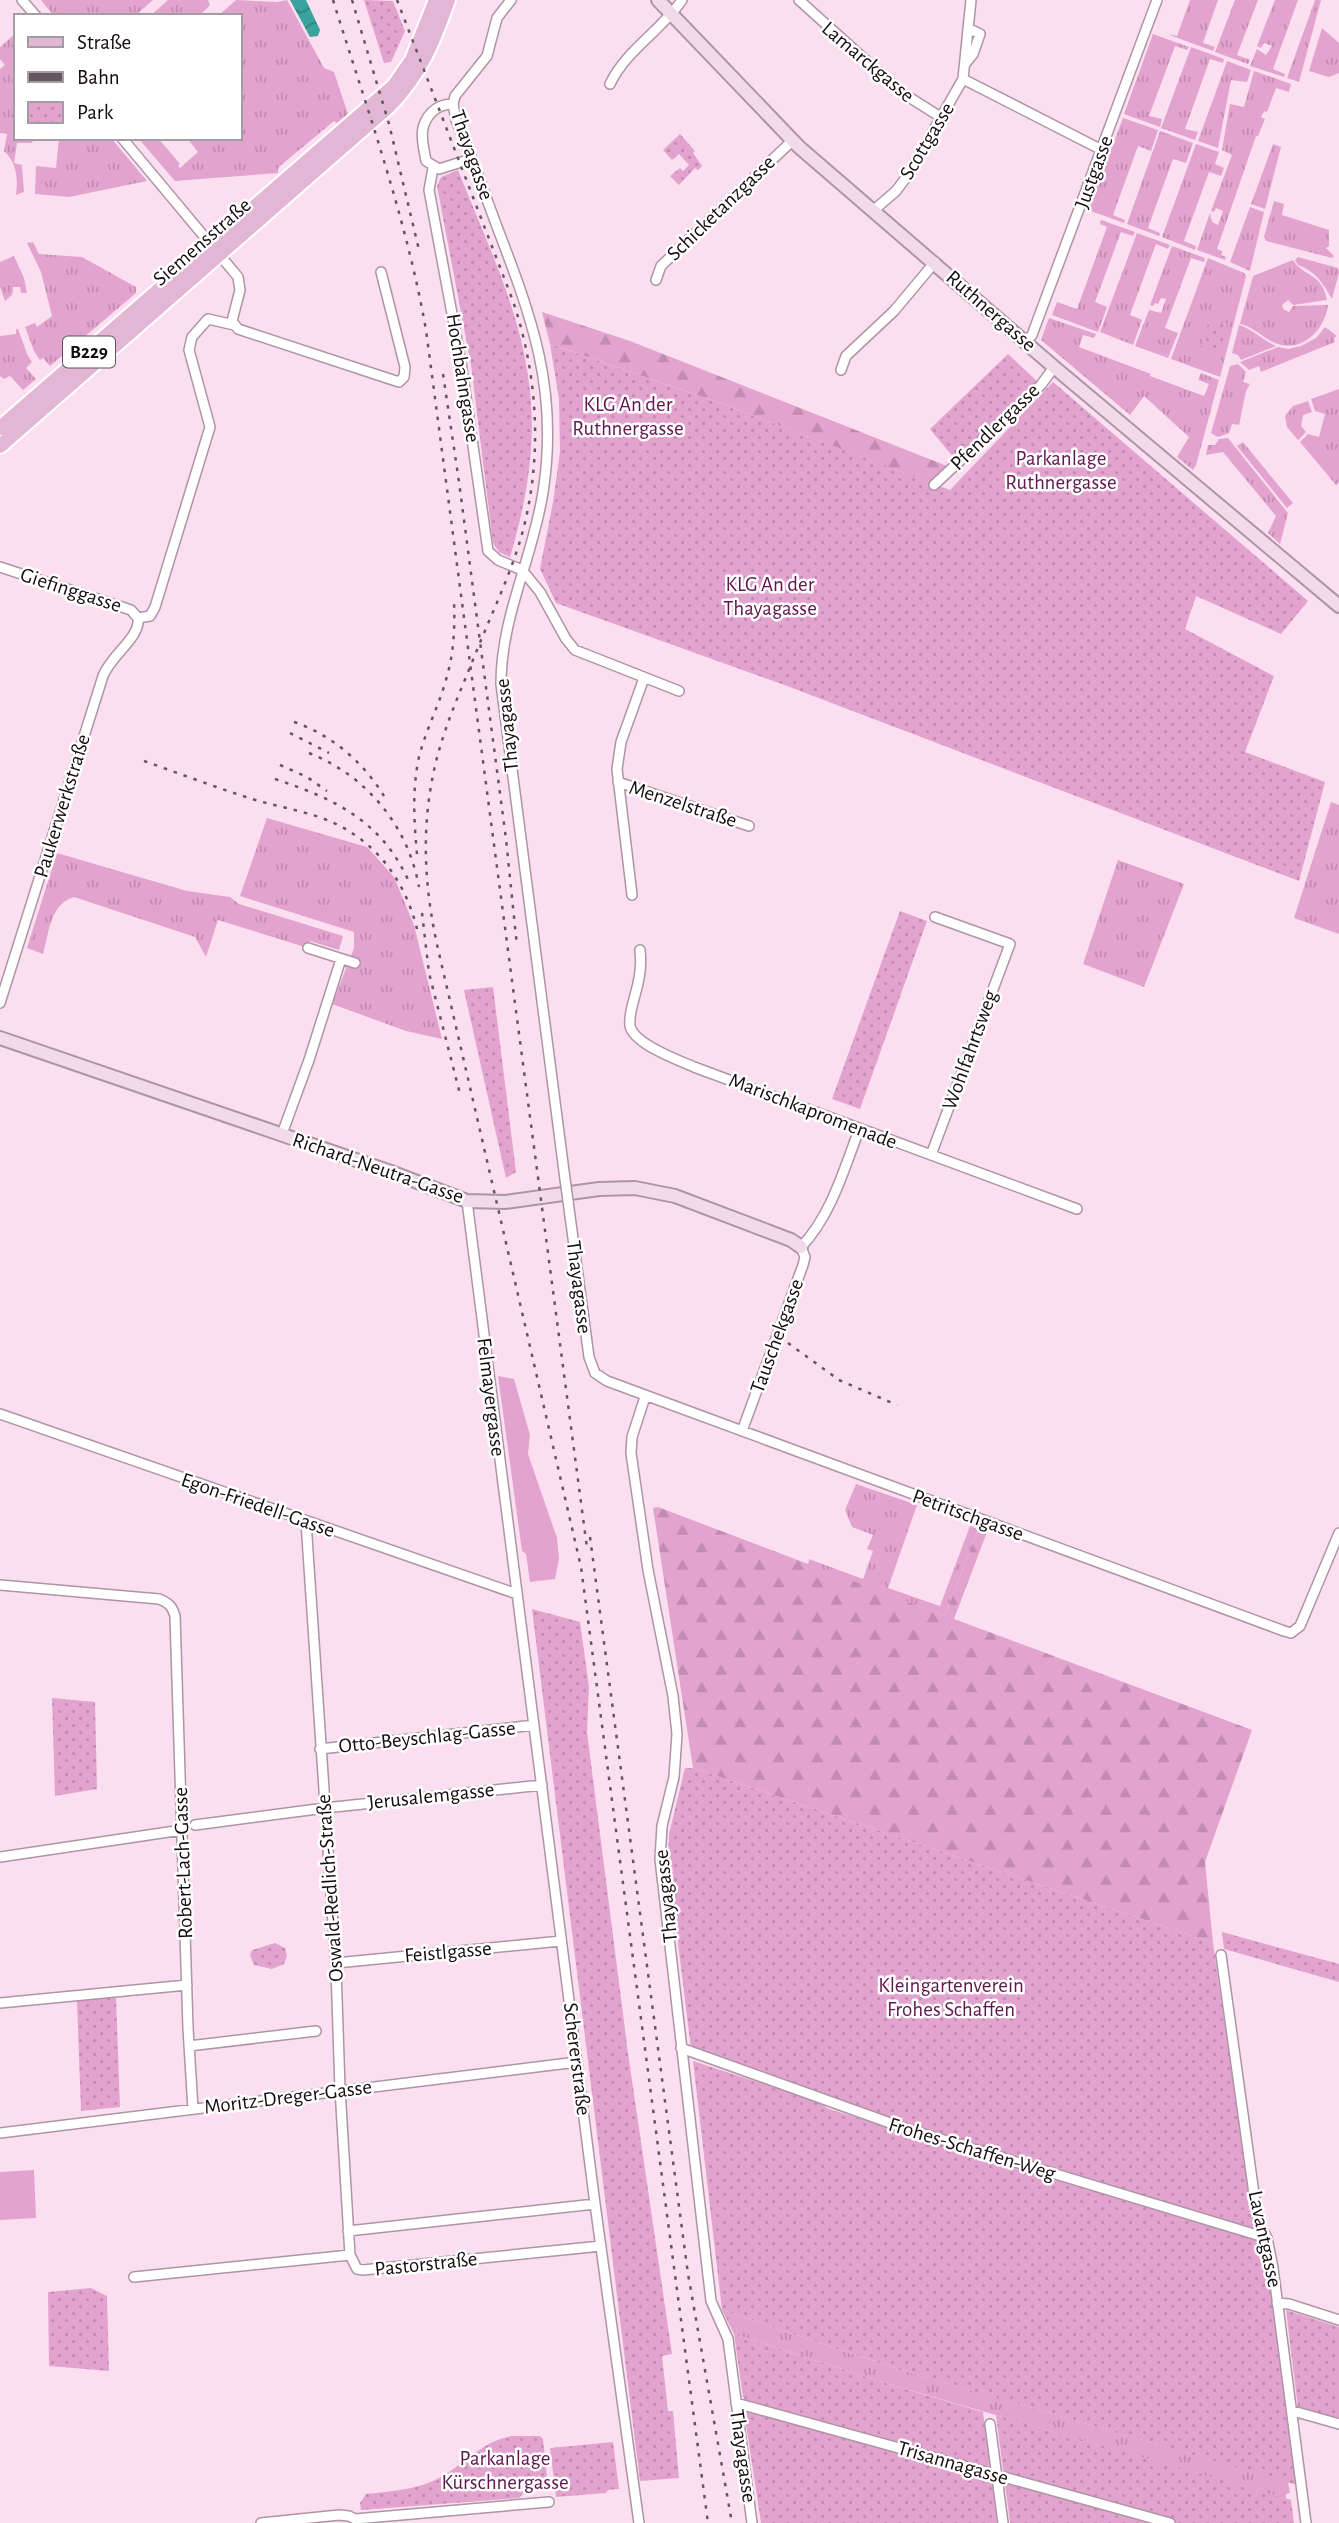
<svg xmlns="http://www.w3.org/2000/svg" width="1339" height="2523" font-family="'Alegreya Sans',sans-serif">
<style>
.grass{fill:url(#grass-tufts)}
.forest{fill:url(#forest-firs)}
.park{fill:url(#park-dots)}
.pitch{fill:#e3a3cf}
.water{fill:url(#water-waves)}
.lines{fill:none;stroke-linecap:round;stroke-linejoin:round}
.street-casing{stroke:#ae94a5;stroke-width:12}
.secondary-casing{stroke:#ae94a5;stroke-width:16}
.primary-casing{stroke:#fff;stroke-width:18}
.street{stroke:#fff;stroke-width:9}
.secondary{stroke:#f1dbea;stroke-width:12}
.primary{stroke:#e3b6d6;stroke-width:14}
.rail{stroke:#64555f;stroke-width:2.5;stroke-dasharray:3.5 7;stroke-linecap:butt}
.street-bridge-casing{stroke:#ae94a5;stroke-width:12;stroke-linecap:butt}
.street-bridge{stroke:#fff;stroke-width:9}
.labels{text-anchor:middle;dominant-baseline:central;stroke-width:5;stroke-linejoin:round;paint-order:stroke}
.shield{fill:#fff;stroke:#5a5458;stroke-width:2}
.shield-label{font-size:19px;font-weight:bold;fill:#140b11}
.street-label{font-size:21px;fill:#140b11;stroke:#fff}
.park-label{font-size:21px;fill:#61164f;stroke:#fff}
</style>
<defs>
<pattern id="grass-tufts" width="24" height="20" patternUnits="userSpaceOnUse" patternTransform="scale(1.75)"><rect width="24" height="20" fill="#e3a3cf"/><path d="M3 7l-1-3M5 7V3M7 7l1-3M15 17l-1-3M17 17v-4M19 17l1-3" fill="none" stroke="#c28bb1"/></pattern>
<pattern id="forest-firs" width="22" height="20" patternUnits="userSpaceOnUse" patternTransform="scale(1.75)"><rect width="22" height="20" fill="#e3a3cf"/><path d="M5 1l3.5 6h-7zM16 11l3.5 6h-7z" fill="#c28bb1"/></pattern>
<pattern id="park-dots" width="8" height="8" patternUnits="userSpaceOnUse" patternTransform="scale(1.75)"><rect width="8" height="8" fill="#e3a3cf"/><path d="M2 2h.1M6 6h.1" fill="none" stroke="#c28bb1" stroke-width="1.8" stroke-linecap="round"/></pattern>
<pattern id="water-waves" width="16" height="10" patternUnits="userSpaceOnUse" patternTransform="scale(1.75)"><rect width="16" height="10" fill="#39a39d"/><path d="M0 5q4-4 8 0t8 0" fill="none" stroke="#2f837f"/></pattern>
</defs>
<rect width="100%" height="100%" fill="#fbdff1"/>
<!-- grass -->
<path class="grass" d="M41 0H153L135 16H54Z
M168 0H208L210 5 199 16H150Z
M236 0 277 2 287 0 324 68 334 72 348 114 337 123 334 121 280 166 278 169V173L175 181 138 138H158L180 164 178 166 180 168 198 152 187 138H240V16H218Z
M1190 0H1218L1203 43 1215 47 1213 51 1167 34 1177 36Z
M1235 0H1258L1237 55 1250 60 1248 64 1215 52Z
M1275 0H1298L1273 69 1285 74 1284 77 1250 66 1257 49 1266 55 1272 46 1264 43 1261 48 1257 46Z
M1315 0H1321L1299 82 1287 78Z
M1322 28 1339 43V73L1329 77 1309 71Z
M16 33V138H37L31 143H17L14 163 22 165 24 192 16 195C18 179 17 163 4 151L7 134 0 133V69L5 65 0 59V47Z
M1153 34 1189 47 1187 50 1175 46 1149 116 1162 119 1160 127 1124 114Z
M1191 47 1224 59 1223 63 1210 59 1185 129 1198 132 1195 140 1161 128Z
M1227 61 1251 70 1247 82 1231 80 1218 148 1198 141Z
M1254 71 1291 84 1289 92 1276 88 1267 112 1264 111 1261 117 1265 119 1258 136H1256L1217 249 1222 251 1221 255 1226 257 1225 260 1197 250 1210 213 1212 222 1218 225 1223 211 1216 208 1214 212 1211 211 1232 155 1222 150 1230 104 1244 107Z
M1123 118 1158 130 1151 151 1138 146 1113 215 1125 220 1124 223 1088 210Z
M1160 131 1193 143 1186 163 1173 159 1148 228 1160 233 1159 236 1127 224Z
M59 138H111L147 181 69 197 35 194 36 166 56 168Z
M1196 144 1219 152 1215 164 1224 168 1221 176 1209 172 1184 241 1196 246 1195 250 1162 237Z
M1273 144 1281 147 1265 209 1251 204Z
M1274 201 1284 204 1282 215 1329 230V246L1326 248 1334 256 1332 258 1266 241 1264 237Z
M1250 207 1264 212 1250 271 1230 262Z
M1101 220 1135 232 1133 236 1121 232 1095 302 1107 307 1098 332 1052 315 1057 302 1077 309 1107 227 1100 224Z
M1137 233 1170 245 1168 249 1156 244 1130 315 1142 320 1133 345 1100 332Z
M33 242 39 254 82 257 136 287V293L50 366 43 358 40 360 34 351 25 327 35 323 37 327 52 316 41 272 27 243Z
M1172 246 1205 258 1204 262 1191 258 1165 328 1178 333 1168 358 1135 346 1149 310 1161 313 1166 299 1161 298 1158 304 1155 303 1153 306 1150 305Z
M14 256 24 278 27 293H21L20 287H13L12 295 5 301 0 287V262Z
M1298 257 1338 268 1339 273 1332 299C1323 284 1317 272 1298 265L1295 260Z
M1208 258 1244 273 1246 276 1220 377 1171 359Z
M1293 260C1303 277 1322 272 1327 300L1293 305 1288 300 1282 305 1283 309 1289 312 1293 306 1328 305C1325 329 1304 352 1278 344 1263 339 1255 327 1240 324L1253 276Z
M1049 318 1096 334 1094 338 1083 335 1079 347 1151 374 1150 376 1204 396 1209 384 1198 380 1201 373 1219 380 1196 465 1193 470 1177 457 1189 437 1144 396 1130 415 1041 340Z
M1239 325C1254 330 1262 340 1276 346L1241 360 1238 355 1232 353Z
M1325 327 1337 336 1334 338 1335 342 1261 372 1259 366 1249 370 1240 362 1278 347 1288 349 1301 346 1316 338Z
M16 329H18L27 354 32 362 26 368 36 379 23 390 10 376 4 379 0 376V336L16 334Z
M1238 364 1246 372 1243 382 1250 384 1246 391 1239 425 1232 424 1229 433 1218 437 1211 433 1230 366Z
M1339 389V483L1336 485 1300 442 1308 434 1319 437 1325 414 1315 411 1311 399Z
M1308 401 1312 412 1303 415 1301 426 1306 432 1298 440 1287 427 1285 416 1293 406Z
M1228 438 1288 513 1280 544 1268 533 1276 516 1223 452 1206 455 1208 445H1215L1219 439Z
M1243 442 1293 503 1287 508 1237 446Z
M1331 802 1339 805V934L1294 918Z
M267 818 367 847 394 877 414 925 442 1039 406 1031 332 1004 354 948V932L240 896Z
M57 853 187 891 230 897 239 904 343 936 339 950 310 941 308 948 218 920 206 957 195 937 74 897C50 904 49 933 43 954L27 948Z
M1118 860 1184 884 1144 987 1083 964Z
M856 1484 917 1505 888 1588 940 1606 970 1526 978 1529 945 1616 808 1565 809 1559 863 1579 873 1551 867 1549 873 1535 852 1527 845 1510Z
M722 2310 898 2369 1288 2482 1290 2493 1286 2494V2499L885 2383 734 2334Z"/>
<!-- forest -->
<path class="forest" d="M542 312 630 341 947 466 933 484 720 403 550 344Z
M658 1507 945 1616 978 1529 987 1532 954 1619 1252 1730 1205 1862 1213 1943 693 1768 653 1508Z"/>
<!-- park -->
<path class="park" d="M364 0 393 1 405 31 391 62 384 63Z
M680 134 695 151 693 153 702 166 698 170 695 168 679 185 670 176 680 168 683 171 689 165 679 154 672 160 663 150Z
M458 170C485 239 520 309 529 383 537 443 527 500 510 557L499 552 493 543 471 365 437 186 441 177Z
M1209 320 1227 324 1219 355 1200 350Z
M550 344 720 403 950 490 1053 382 1308 601 1281 634 1196 596 1185 629 1274 676 1245 752 1325 782 1299 881 787 686 556 603 540 569 553 502 560 452 559 399Z
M1008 354 1038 382 954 458 930 429Z
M900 911 927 921 860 1109 832 1099Z
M493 987 516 1172 506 1178 464 990Z
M532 1609 580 1622 589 1687 587 1732 628 2053 672 2354 662 2356 668 2411H673L679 2478 640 2481Z
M52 1698 95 1702 97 1789 55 1796Z
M685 1768H693L1213 1943 1255 2230 912 2127 691 2049 668 1861 669 1834Z
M1222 1932 1339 1964V1982L1224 1949Z
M275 1943 285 1948 287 1956 284 1964 272 1969 254 1965 250 1955 252 1950Z
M116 1997 120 2107 81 2111 77 2001Z
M693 2061 815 2101 829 2109 1264 2242 1297 2485 898 2369 722 2310Z
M91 2288 107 2296 109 2371 49 2366 48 2292Z
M1286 2310 1339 2327V2422L1298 2408Z
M734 2334 885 2383 983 2412 990 2466 986 2469 746 2401 743 2397Z
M748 2408 988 2476 992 2480 997 2523H761L744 2411Z
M996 2415 1291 2500 1294 2523H1177L1007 2475 1003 2470Z
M513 2436H540L543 2439 548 2487 528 2488 519 2498 361 2510 360 2503 366 2494C392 2491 418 2490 441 2477 465 2463 485 2439 513 2436Z
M613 2442 619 2489 608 2490 606 2493 556 2497 550 2448Z
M1007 2481 1155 2523H1010L1005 2484Z"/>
<!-- pitch -->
<path class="pitch" d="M498 1376 514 1379 530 1435 528 1454 557 1538 559 1559 555 1579 530 1582 526 1554 522 1551Z
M34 2170 36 2218 0 2220V2172Z"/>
<!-- water -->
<path class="water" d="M290 0H306L320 30 318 36 310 37Z"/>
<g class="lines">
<!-- street casing -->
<g class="street-casing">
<path id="street" d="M22 0 36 16
M511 0 497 18 487 56 455 96 453 104 456 120C471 154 483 189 496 224 532 318 559 390 543 492 533 558 501 616 501 684L565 1179
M799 0 901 92 942 118
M965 64 973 54 980 34 968 28
M963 79 1102 150
M610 84C626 50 661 31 682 0
M453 104C444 104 438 106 432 112 417 127 423 143 426 161L439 169 471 159
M122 138 238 277 240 290 232 321 238 329 399 382 404 377 405 367 381 272
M433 168 429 190 461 362 488 551 498 560 522 570
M874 210 896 191 908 175 963 79 971 0
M656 280 661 266 793 140
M1025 341 1032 335 1157 0
M841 370 846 356 894 311 935 262
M934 485 1041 385 1054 367
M0 567 131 610 138 618
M522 570 540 592 566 639 575 650 679 691
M138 618 150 616 155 607 210 427 189 350 192 337 208 319 234 325
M618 782 749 826
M632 895 617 769 621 742 644 678
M308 948 355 963
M640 950C642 968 639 981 634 999 632 1006 629 1018 630 1026 634 1044 678 1060 694 1067L1077 1209
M0 1003 103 676C111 655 141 637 138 618
M282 1134 309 1060 341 959
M931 1155 1010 944 935 917
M467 1201 595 2204 639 2523
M568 1201 589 1357 595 1373 607 1381 1284 1631 1291 1633 1300 1626 1339 1533
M645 1397 632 1437 631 1453 648 1570 673 1696 677 1734 674 1777 662 1826 660 1859 711 2301 728 2339 752 2523
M0 1414 517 1594
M742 1431 803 1265 805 1257 801 1247C831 1216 844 1169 859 1130
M306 1522 336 1968 340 2089 350 2255 357 2269 363 2270 601 2246
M0 1585 159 1599C169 1603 172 1606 175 1616L188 2028 193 2109
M320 1749 534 1725
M195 1825 325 1808 542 1785
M0 1857 182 1830
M1221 1955 1255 2201 1259 2223 1267 2238 1273 2268 1306 2523
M336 1963 561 1941
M0 2003 187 1985
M189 2046 316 2031
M681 2048 904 2128 1267 2238
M0 2133 577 2062
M348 2231 595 2204
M134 2277 350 2255
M1277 2303 1289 2304 1339 2320
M736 2403 1170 2523
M1293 2411 1339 2424
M990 2424 1003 2523
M261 2523 339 2515 349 2516 355 2519 549 2502"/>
</g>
<!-- secondary casing -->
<g class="secondary-casing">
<path id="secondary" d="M658 0 799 147 1054 367 1339 606
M0 1038 391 1172 467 1201 505 1202 599 1189 635 1188 675 1196 791 1240 801 1247"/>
</g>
<!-- primary casing -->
<g class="primary-casing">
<path id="primary" d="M0 428 394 86 412 60 436 0
M0 446 389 106C421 73 433 42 448 0"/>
</g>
<!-- street -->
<use href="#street" class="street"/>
<!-- secondary -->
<use href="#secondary" class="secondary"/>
<!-- primary -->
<use href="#primary" class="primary"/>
<!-- rail -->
<path class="rail" d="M333 0C367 109 406 217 426 330L587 1548
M352 0 389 124 419 250
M397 0 513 301C539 379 543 463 520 541 509 577 493 611 479 645 462 688 442 730 433 775 421 834 425 891 438 949L581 1567 708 2523
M443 374 459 482 506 839 517 946
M294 722C332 735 363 762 384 796
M290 733 329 753
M309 753C367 776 408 826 419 887
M144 761C178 773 212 786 246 797 270 805 295 809 319 817 371 835 404 876 417 929
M280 765 307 777 327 791
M275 779C335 799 382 821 409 882
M417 854C414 821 412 789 419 757 426 729 440 704 447 676 454 652 455 626 454 601
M422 913 429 973 460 1094
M788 1343 839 1380 897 1405
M590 1537 688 2274 732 2523"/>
<!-- street-bridge casing -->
<g class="street-bridge-casing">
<path id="street-bridge" d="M565 1179 568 1201"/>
</g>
<!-- street-bridge -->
<use href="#street-bridge" class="street-bridge"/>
</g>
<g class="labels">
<!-- shield labels -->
<rect class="shield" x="63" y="336.5" width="52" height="31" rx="5"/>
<g class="shield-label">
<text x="89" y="352">B229</text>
</g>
<!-- street labels -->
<g class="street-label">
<text transform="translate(868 62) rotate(40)">Lamarckgasse</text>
<text transform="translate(927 141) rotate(-59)">Scottgasse</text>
<text transform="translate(472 155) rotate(71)">Thayagasse</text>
<text transform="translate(1094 172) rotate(-70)">Justgasse</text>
<text transform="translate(721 208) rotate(-44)">Schicketanzgasse</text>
<text transform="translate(202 242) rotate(-41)">Siemensstraße</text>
<text transform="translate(991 311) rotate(41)">Ruthnergasse</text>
<text transform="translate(463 378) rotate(81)">Hochbahngasse</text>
<text transform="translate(995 427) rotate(-44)">Pfendlergasse</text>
<text transform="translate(71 590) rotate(18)">Giefinggasse</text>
<text transform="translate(507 725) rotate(-96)">Thayagasse</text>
<text transform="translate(683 804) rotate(18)">Menzelstraße</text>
<text transform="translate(62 806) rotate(-73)">Paukerwerkstraße</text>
<text transform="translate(970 1050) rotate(-70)">Wohlfahrtsweg</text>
<text transform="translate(813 1111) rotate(21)">Marischkapromenade</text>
<text transform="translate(378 1168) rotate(19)">Richard-Neutra-Gasse</text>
<text transform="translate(579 1287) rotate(83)">Thayagasse</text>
<text transform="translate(777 1336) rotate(-70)">Tauschekgasse</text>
<text transform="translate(491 1397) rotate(83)">Felmayergasse</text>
<text transform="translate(258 1505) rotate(19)">Egon-Friedell-Gasse</text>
<text transform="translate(968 1515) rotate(20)">Petritschgasse</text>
<text transform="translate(427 1737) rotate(-6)">Otto-Beyschlag-Gasse</text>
<text transform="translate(431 1796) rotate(-6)">Jerusalemgasse</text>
<text transform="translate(183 1863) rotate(-92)">Robert-Lach-Gasse</text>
<text transform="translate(330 1888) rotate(-94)">Oswald-Redlich-Straße</text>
<text transform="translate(666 1896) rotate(-96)">Thayagasse</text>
<text transform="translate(448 1952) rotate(-5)">Feistlgasse</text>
<text transform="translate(577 2059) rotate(83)">Schererstraße</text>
<text transform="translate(288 2097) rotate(-7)">Moritz-Dreger-Gasse</text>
<text transform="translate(972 2149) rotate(17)">Frohes-Schaffen-Weg</text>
<text transform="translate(1265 2239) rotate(78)">Lavantgasse</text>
<text transform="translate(426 2264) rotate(-6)">Pastorstraße</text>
<text transform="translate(743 2456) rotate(82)">Thayagasse</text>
<text transform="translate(953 2463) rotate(16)">Trisannagasse</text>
</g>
<!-- park labels -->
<g class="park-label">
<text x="628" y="404">KLG An der<tspan x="628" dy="24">Ruthnergasse</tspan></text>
<text x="1061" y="458">Parkanlage<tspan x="1061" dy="24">Ruthnergasse</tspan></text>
<text x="770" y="584">KLG An der<tspan x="770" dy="24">Thayagasse</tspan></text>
<text x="951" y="1985">Kleingartenverein<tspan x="951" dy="24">Frohes Schaffen</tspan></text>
<text x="505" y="2458">Parkanlage<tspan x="505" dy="24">Kürschnergasse</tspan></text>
</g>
</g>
<!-- legend -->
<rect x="14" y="14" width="228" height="126" fill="#ffffff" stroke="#a19da0" stroke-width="2"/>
<rect x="28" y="37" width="35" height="10" fill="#e3b6d6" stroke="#a19da0" stroke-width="2"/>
<text x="77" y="49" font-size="21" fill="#140b11">Straße</text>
<rect x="28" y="72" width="35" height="10" fill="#64555f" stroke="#a19da0" stroke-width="2"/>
<text x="77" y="84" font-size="21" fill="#140b11">Bahn</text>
<rect x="28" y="102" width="35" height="21" fill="url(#park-dots)" stroke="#a19da0" stroke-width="2"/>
<text x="77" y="119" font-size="21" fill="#140b11">Park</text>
</svg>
